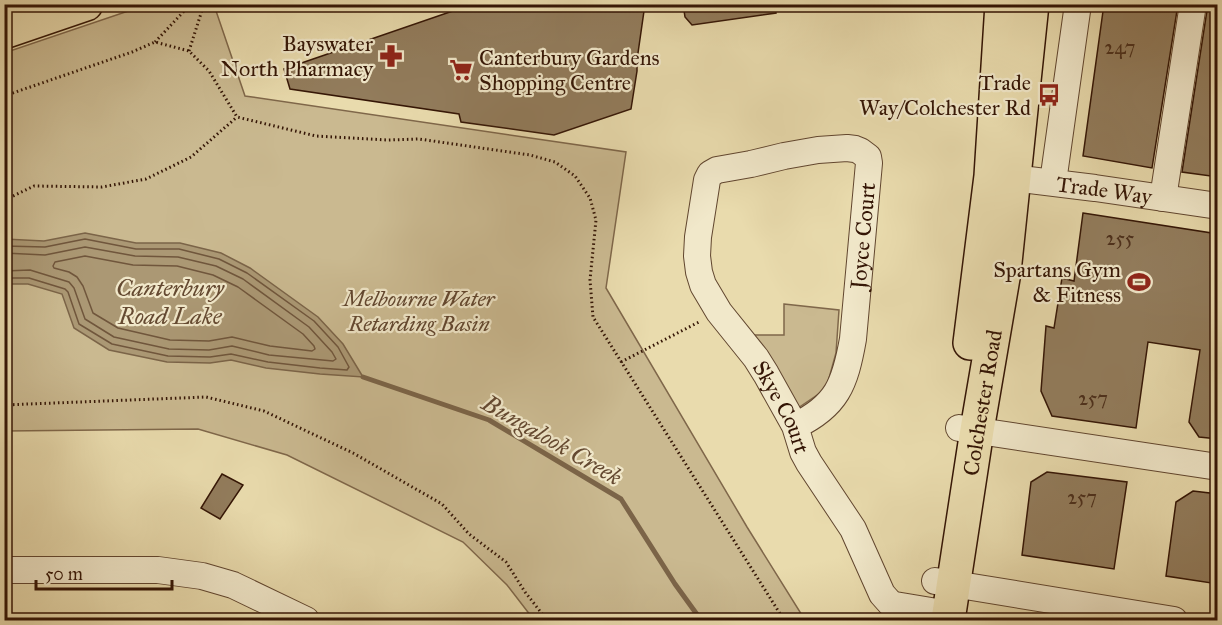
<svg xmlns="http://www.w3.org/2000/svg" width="1222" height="625" font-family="'IM FELL Great Primer',serif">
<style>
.green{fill:#cab990;stroke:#7f674a;stroke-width:1.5}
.water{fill:#ab9874;stroke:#7b6448;stroke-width:1.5}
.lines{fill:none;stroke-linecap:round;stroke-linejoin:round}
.shore{stroke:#70563c;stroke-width:1.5}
.stream{stroke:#7b6448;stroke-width:5}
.building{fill:#927c5c;stroke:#341505;stroke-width:1.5}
.minor-casing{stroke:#61462f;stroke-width:28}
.major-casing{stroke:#341505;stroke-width:36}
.path{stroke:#341505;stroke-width:3;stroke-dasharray:1.5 3;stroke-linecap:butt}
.minor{stroke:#f1e8ca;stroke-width:26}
.major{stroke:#e9dbad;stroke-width:33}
.labels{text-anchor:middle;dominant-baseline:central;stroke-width:4.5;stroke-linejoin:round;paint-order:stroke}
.number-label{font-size:20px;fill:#4c2f1b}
.poi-label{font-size:22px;fill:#341505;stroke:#f1e8ca;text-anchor:end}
.street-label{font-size:22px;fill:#341505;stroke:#f1e8ca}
.park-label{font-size:22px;font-style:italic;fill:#61462f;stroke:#f1e8ca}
.water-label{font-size:24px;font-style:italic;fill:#644931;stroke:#f1e8ca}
</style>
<rect width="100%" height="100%" fill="#e9dbad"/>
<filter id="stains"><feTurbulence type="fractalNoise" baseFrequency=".00333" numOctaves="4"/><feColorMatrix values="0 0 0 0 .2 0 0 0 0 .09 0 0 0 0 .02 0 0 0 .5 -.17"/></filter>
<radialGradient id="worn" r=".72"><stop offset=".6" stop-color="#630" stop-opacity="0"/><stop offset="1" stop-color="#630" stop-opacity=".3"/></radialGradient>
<!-- green -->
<path class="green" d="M146 5H214L245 96 626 152 606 288 747 527 805 620H534L507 585 463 542 287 455 198 429 5 431 4 53Z
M784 304 839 310 836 353 826 389 798 408 753 335H784Z"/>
<!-- water -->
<path class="water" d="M85 233 136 243H180L221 253 250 268 318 317 343 344 363 377 320 374 266 368 231 360 210 363 167 362 109 350 74 328 62 294 28 284H5V239L44 241Z"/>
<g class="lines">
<!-- shore -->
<path class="shore" d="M4 246 45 247 85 239 136 249H179L219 259 247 273 314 321 338 347 349 367 347 370 320 368 268 362 231 354 210 357 168 356 112 344 79 324 68 292 65 289 29 278H4
M4 253 45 255 85 247 135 256 178 257 216 266 243 279 309 327 332 352 336 359 333 361 269 355 232 346 209 350 169 349 114 337 85 319 74 288 69 282 30 270 4 271
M85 256 133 265 177 266 213 275 238 287 303 334 314 346 315 349 312 351 270 346 232 337 209 341 170 340 118 328 93 313 83 286 77 277 69 272 54 268 53 266 55 262Z"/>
<!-- stream -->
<path class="stream" d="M363 377 489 420 621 499 675 584 701 620"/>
</g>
<!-- building -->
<path class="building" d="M473 4H645L637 60V71L631 109 554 135 461 122 459 114 290 89 284 69Z
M683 4H775L776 13 692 25 685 17Z
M1104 4H1178L1152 168 1083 156Z
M1208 4H1218V177L1182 172Z
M1083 213 1218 234V439L1199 437 1189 422 1200 350 1148 342 1136 428 1052 416 1041 391 1046 326 1054 328 1062 278 1074 281Z
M1047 472 1127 482 1114 569 1022 555 1031 482Z
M222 474 243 485 220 519 201 508Z
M1193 491 1218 494V584L1166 576 1176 502Z"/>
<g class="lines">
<!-- minor casing -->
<g class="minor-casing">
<g id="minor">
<path id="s1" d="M997 176 1095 188 1218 206"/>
<path d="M1053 182 1078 4"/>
<path d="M1163 198 1193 4"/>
<path id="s2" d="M795 426C837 406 845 384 853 339L869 163 868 157 860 151 855 149 847 148 818 150 784 156 751 164 717 170 710 174 707 180 698 237 697 256 699 272 703 285 719 312 756 358 766 374 795 426 803 452 809 463 853 529 882 594 890 603 895 605 949 614"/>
<path d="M959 428 1218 467"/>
<path d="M4 570H158L202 576 233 585 306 620"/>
<path d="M935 581 1174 620"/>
</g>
</g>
<!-- major casing -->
<g class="major-casing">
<g id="major">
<path d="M4 32 86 4"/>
<path d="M970 343 991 176 1002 4"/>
<path id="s3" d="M948 620 977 430 1004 272 1032 4"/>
</g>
</g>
<!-- path -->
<path class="path" d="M155 42 187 8 195 4
M189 51 204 4
M4 96 132 52 155 42 189 51 209 71 237 117 316 136 388 140 419 139 530 155 555 162 575 176 590 198 596 220 590 280 593 317 784 620
M9 198 34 186 102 187 146 179 191 157 237 117
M621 362 699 322
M4 405 206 397 264 411 353 453 442 504 469 534 506 562 525 592 547 620"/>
<!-- minor -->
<use href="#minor" class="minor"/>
<!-- major -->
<use href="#major" class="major"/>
</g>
<!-- icons -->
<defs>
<g id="pharmacy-bare" transform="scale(1.8)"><path d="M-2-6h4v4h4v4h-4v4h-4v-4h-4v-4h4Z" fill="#8f2418" stroke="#f1e8ca" stroke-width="2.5" paint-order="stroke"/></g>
<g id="supermarket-bare" transform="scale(1.8)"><path d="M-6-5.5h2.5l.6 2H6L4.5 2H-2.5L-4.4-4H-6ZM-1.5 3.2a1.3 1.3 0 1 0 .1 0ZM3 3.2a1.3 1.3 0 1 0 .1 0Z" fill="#8f2418" stroke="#f1e8ca" stroke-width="2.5" paint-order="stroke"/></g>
<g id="bus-bare" transform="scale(1.8)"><path d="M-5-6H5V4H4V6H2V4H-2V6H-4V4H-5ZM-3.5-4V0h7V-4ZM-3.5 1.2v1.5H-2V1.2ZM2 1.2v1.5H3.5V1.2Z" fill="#8f2418" stroke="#f1e8ca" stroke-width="2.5" paint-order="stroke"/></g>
<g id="stadium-bare" transform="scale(1.8)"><path d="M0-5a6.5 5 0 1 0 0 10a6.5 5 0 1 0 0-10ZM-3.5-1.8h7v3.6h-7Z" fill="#8f2418" stroke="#f1e8ca" stroke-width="2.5" paint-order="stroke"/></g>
</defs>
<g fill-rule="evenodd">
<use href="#pharmacy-bare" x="391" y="56"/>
<use href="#supermarket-bare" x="461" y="70"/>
<use href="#bus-bare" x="1049" y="95"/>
<use href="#stadium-bare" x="1139" y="282"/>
</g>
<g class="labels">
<!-- number labels -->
<g class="number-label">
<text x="1120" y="47">247</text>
<text x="1120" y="238">255</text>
<text x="1093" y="398">257</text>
<text x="1082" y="497">257</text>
</g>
<!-- poi labels -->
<g class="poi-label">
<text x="373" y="43">Bayswater<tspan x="373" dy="25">North Pharmacy</tspan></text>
<text x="479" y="57" text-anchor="start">Canterbury Gardens<tspan x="479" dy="25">Shopping Centre</tspan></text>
<text x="1031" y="82">Trade<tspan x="1031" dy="25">Way/Colchester Rd</tspan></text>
<text x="1121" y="269">Spartans Gym<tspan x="1121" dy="25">&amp; Fitness</tspan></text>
</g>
<!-- street labels -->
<g class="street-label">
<text stroke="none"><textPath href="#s1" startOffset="108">Trade Way</textPath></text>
<text stroke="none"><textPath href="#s2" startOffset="214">Joyce Court</textPath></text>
<text stroke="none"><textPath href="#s3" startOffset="220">Colchester Road</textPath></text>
<text stroke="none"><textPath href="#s2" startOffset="716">Skye Court</textPath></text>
</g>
<!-- park labels -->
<g class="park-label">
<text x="419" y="298">Melbourne Water<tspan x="419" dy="25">Retarding Basin</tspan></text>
</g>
<!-- water labels -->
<g class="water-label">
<text x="170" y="288">Canterbury<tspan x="170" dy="28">Road Lake</tspan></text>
<text transform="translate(552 440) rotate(30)">Bungalook Creek</text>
</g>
</g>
<!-- margin -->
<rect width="1222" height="625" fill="none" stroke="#e9dbad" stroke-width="24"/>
<rect x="6" y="6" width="1210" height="613" fill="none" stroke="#341505" stroke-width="3"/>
<rect x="12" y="12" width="1198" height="601" fill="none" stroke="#341505" stroke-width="1.5"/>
<!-- scale -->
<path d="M36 580v9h136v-9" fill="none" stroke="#341505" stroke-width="3"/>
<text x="45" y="580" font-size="18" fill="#341505" stroke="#f1e8ca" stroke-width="4.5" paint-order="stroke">50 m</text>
<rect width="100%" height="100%" filter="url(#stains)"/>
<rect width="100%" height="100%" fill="url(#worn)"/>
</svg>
